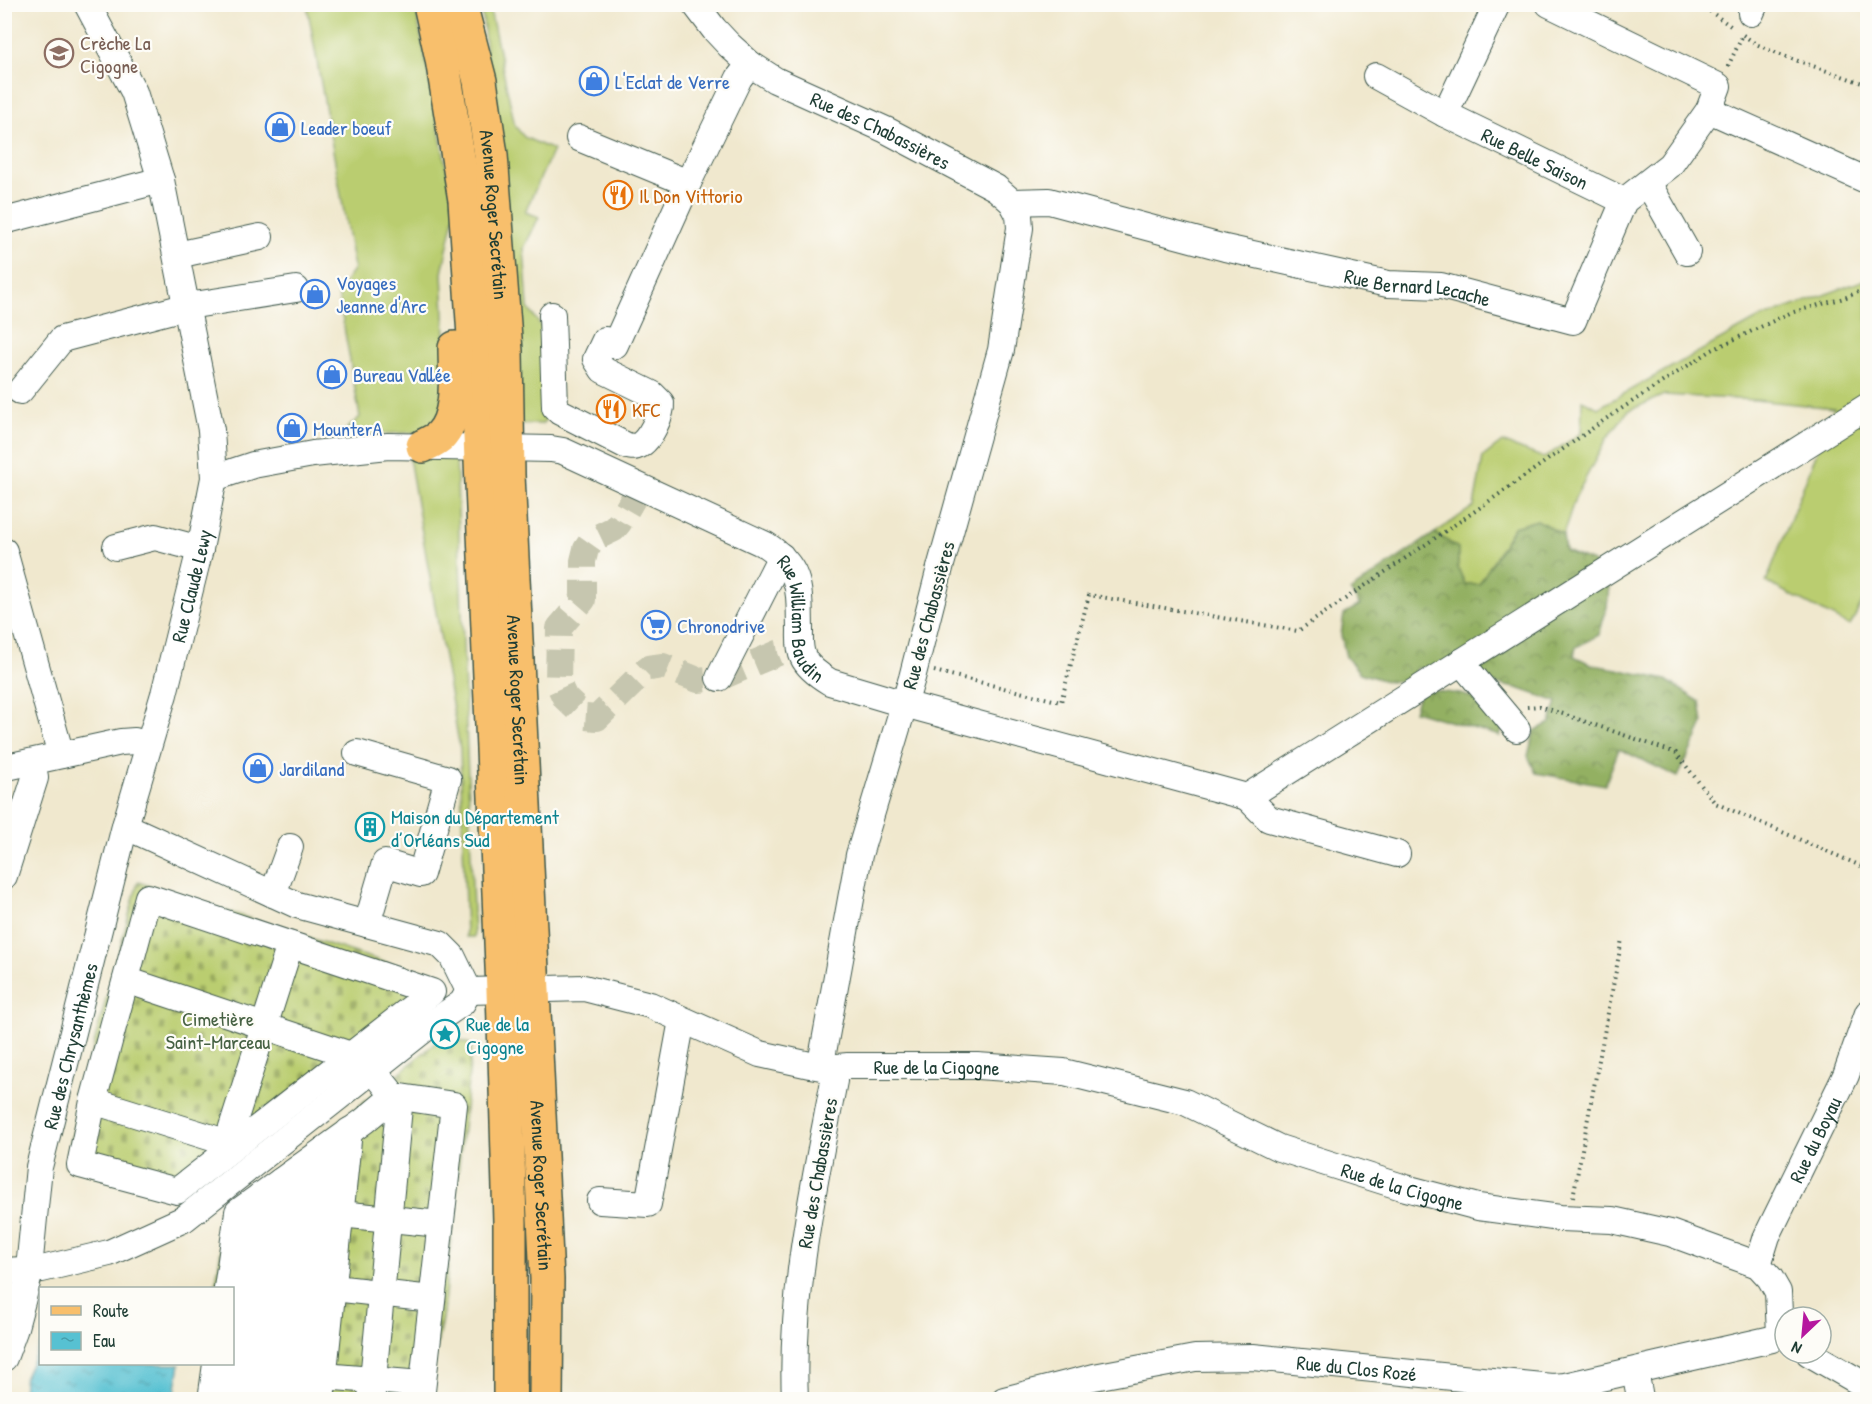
<svg xmlns="http://www.w3.org/2000/svg" width="1872" height="1404" font-family="'Patrick Hand',sans-serif">
<style>
.grass{fill:#bacd70;stroke:#6c8552;stroke-width:1.5}
.forest{fill:url(#forest-crowns);stroke:#59764b;stroke-width:1.5}
.cemetery{fill:url(#cemetery-stones);stroke:#6c8552;stroke-width:1.5}
.water{fill:url(#water-ripples);stroke:#3b7f83;stroke-width:1.5}
.lines{fill:none;stroke-linecap:round;stroke-linejoin:round}
.minor-tunnel{stroke:#c6c6af;stroke-width:26;stroke-dasharray:26 13;stroke-linecap:butt}
.minor-casing{stroke:#3e574b;stroke-width:28}
.major-casing{stroke:#3e574b;stroke-width:36}
.path{stroke:#3e574b;stroke-width:4;stroke-dasharray:1.5 4.5;stroke-linecap:butt}
.minor{stroke:#fff;stroke-width:26}
.major{stroke:#f8bf6c;stroke-width:33}
.labels{text-anchor:middle;dominant-baseline:central;stroke-width:4.5;stroke-linejoin:round;paint-order:stroke}
.education-label{font-size:20px;fill:#785e54;stroke:#fdfcf7;text-anchor:start}
.shop-label{font-size:20px;fill:#366cbe;stroke:#fdfcf7;text-anchor:start}
.street-label{font-size:20px;fill:#1f3d34;stroke:#fdfcf7}
.food-label{font-size:20px;fill:#c56008;stroke:#fdfcf7;text-anchor:start}
.culture-label{font-size:20px;fill:#0d838f;stroke:#fdfcf7;text-anchor:start}
.park-label{font-size:20px;fill:#466143;stroke:#fdfcf7}
</style>
<defs>
<pattern id="forest-crowns" width="20" height="18" patternUnits="userSpaceOnUse" patternTransform="scale(1.5)"><rect width="20" height="18" fill="#93b062"/><path d="M2 6a3 3 0 1 1 6 0M12 15a3 3 0 1 1 6 0" fill="none" stroke="#779052"/></pattern>
<pattern id="cemetery-stones" width="16" height="16" patternUnits="userSpaceOnUse" patternTransform="scale(1.5)"><rect width="16" height="16" fill="#bacd70"/><path d="M2 7V4a2 2 0 0 1 4 0v3zM10 15v-3a2 2 0 0 1 4 0v3z" fill="#97a85d"/></pattern>
<pattern id="water-ripples" width="26" height="14" patternUnits="userSpaceOnUse" patternTransform="scale(1.5)"><rect width="26" height="14" fill="#57c1d2"/><path d="M2 4q2-2 4 0t4 0M15 11q2-2 4 0t4 0" fill="none" stroke="#479eab"/></pattern>
</defs>
<rect width="100%" height="100%" fill="#fdfcf7"/>
<filter id="ink" filterUnits="userSpaceOnUse"><feTurbulence type="fractalNoise" baseFrequency=".0167" numOctaves="2"/><feDisplacementMap in="SourceGraphic" scale="12" xChannelSelector="R" yChannelSelector="G"/><feConvolveMatrix kernelMatrix="1 2 1 2 8 2 1 2 1" color-interpolation-filters="sRGB"/></filter>
<filter id="wash" filterUnits="userSpaceOnUse"><feTurbulence type="fractalNoise" baseFrequency=".008" numOctaves="4" result="noise"/><feDisplacementMap in="SourceGraphic" scale="24" xChannelSelector="R" yChannelSelector="G"/><feGaussianBlur stdDeviation="1.35" result="paint"/><feColorMatrix in="noise" values="0 0 0 0 0 0 0 0 0 0 0 0 0 0 0 0 0 1.4 0 .05"/><feComposite in="paint" operator="in"/></filter>
<g filter="url(#wash)">
<rect width="100%" height="100%" fill="#f0e8ce"/>
<!-- grass -->
<path class="grass" d="M307 5H415L455 213 442 273 447 375 441 419 423 432 339 436 360 417 338 293 354 268Z
M479 5H489L515 126 524 137 553 150 525 212 539 217 524 248 528 308 544 330 553 412 542 424H518L483 19Z
M1867 279V593L1850 626 1766 582 1834 408 1755 400 1664 395 1628 411 1607 438 1575 498 1563 535 1537 520 1514 527 1480 584H1465L1458 568 1457 548 1435 533 1474 506 1483 457 1502 442 1544 458 1581 433 1582 400 1598 408 1756 320Z
M456 455 474 937H466L460 749 409 458Z"/>
<!-- forest -->
<path class="forest" d="M1537 520 1563 535 1565 551 1593 562 1610 577 1607 607 1599 635 1576 647 1574 656 1593 665 1617 669 1666 680 1700 702 1703 724 1678 777 1619 749 1605 785 1536 773 1528 756 1534 731 1550 723 1557 702 1517 688 1479 681 1446 678 1417 667 1408 680 1389 682 1360 673 1346 657 1341 635 1344 614 1360 605 1350 591 1435 533 1458 548V568L1465 584H1479L1514 527Z
M1421 689 1460 694 1502 705 1503 726 1500 736 1414 711Z"/>
<!-- cemetery -->
<path class="cemetery" d="M138 882 445 982 447 997 406 1026 383 1048 178 1208 172 1195 65 1166 98 1028Z
M446 1034 472 1045 443 1313 427 1399 199 1400 232 1364V1288H215L228 1204 356 1109Z"/>
<!-- water -->
<path class="water" d="M40 1344V1364H180L174 1399H23L24 1379Z"/>
</g>
<g filter="url(#ink)">
<g class="lines">
<!-- minor-tunnel -->
<path class="minor-tunnel" d="M640 487 619 523 614 529 593 539 586 549 583 561V600L559 628 558 683 565 698 585 717 597 718 648 668 663 666 698 680 719 678 778 653 800 649"/>
<!-- minor casing -->
<g class="minor-casing">
<g id="minor">
<path id="s1" d="M695 4 714 29 729 45 750 64 775 80 886 130 996 188 1012 202 1019 215 1020 228 1001 350 940 568 912 678 859 855 822 1058 834 1081C814 1186 790 1292 795 1400"/>
<path id="s2" d="M1497 4 1445 114 1624 201"/>
<path d="M1549 4 1718 86 1709 110"/>
<path d="M1751 13 1755 4"/>
<path d="M1376 76 1445 114"/>
<path d="M579 138 688 183 739 78 750 64"/>
<path d="M1648 183 1687 252"/>
<path id="s3" d="M1012 202 1049 201 1225 248 1388 284 1441 286 1573 321 1624 201 1670 165 1709 110 1868 181"/>
<path d="M4 221 161 180"/>
<path d="M177 255 260 237"/>
<path d="M552 315 555 407 560 412 627 446C630 446 634 448 637 446 649 443 662 414 661 403L652 394 603 370 596 359 605 340"/>
<path d="M615 345 688 183"/>
<path d="M20 391 62 339 188 306 296 289"/>
<path id="s4" d="M214 478 253 465 313 454 388 446 551 449 563 451 766 545C803 569 799 591 800 630 800 639 799 648 803 657 808 668 820 676 830 682L904 704 1247 797 1868 406"/>
<path d="M116 547 155 537 200 549"/>
<path d="M4 551 61 755"/>
<path d="M1461 662 1517 729"/>
<path d="M719 678 781 556"/>
<path d="M357 753 448 779 421 874 385 863 367 924"/>
<path d="M4 766 7 767 121 742 135 741 147 745"/>
<path d="M1247 797 1269 819 1397 854"/>
<path d="M125 826 297 905 440 944 452 956 469 991"/>
<path d="M4 876 35 778 32 762"/>
<path d="M273 894 290 847"/>
<path d="M148 897 432 992 177 1191 80 1165 93 1101Z"/>
<path d="M126 980 351 1055 359 1065"/>
<path id="s5" d="M469 991 584 988 650 1005 760 1054 810 1065 827 1068 848 1066H977L1064 1072 1185 1102 1279 1148 1402 1187 1478 1207 1560 1218 1612 1220 1670 1233 1758 1265 1770 1278 1778 1292 1780 1334"/>
<path d="M373 1070 394 1096 454 1105 421 1400"/>
<path d="M93 1101 235 1145"/>
<path d="M227 1143 290 945"/>
<path d="M600 1201 648 1204 682 1020"/>
<path d="M340 1214 440 1224"/>
<path id="s6" d="M1758 1265 1767 1236 1846 1075 1868 1013"/>
<path d="M4 1271 42 1269 109 1253 184 1219 427 1027 462 1003 469 991"/>
<path d="M316 1286 432 1299"/>
<path d="M227 1288 238 1212 364 1121 394 1096"/>
<path d="M1809 1353 1868 1387"/>
<path id="s7" d="M4 1358 14 1331 28 1279 39 1167 125 826 164 694 200 549 214 478 211 430 161 180 134 92 87 4"/>
<path d="M1635 1371 1639 1392 1638 1400"/>
<path d="M323 1376 422 1384"/>
<path d="M211 1400 216 1364"/>
<path d="M232 1400 261 1195"/>
<path d="M255 1400 281 1181"/>
<path d="M277 1400 302 1166"/>
<path d="M298 1400 324 1150"/>
<path d="M321 1400 349 1131"/>
<path d="M371 1400 400 1097"/>
<path id="s8" d="M1004 1400 1094 1377 1195 1358 1253 1357 1552 1387 1565 1386 1772 1339 1780 1334"/>
</g>
</g>
<!-- major casing -->
<g class="major-casing">
<g id="major">
<path d="M430 4 442 59 465 200 479 412 503 990 510 1222V1400"/>
<path id="s9" d="M460 4 480 81 491 155 506 351 508 475 547 1279 546 1400"/>
<path d="M423 446C429 443 436 440 440 436 460 416 455 374 455 348"/>
</g>
</g>
<!-- path -->
<path class="path" d="M1700 4 1732 27
M1743 35 1756 44 1778 54 1868 85
M1728 66 1743 35
M934 671 1061 702 1089 595 1298 631 1478 509 1610 416 1712 350 1790 313 1844 298 1868 288
M1527 707 1540 706 1676 753 1715 803 1868 869
M1573 1197 1622 939"/>
<!-- minor -->
<use href="#minor" class="minor"/>
<!-- major -->
<use href="#major" class="major"/>
</g>
</g>
<!-- icons -->
<defs>
<g id="school-ring" transform="scale(1.5)"><circle r="9.5" fill="#fdfcf7" stroke="#8d6e63" stroke-width="1.5"/><path d="M0-5L7-2L0 1L-7-2ZM-4 1L0 2.5L4 1V4Q0 6-4 4Z" fill="#8d6e63"/></g>
<g id="shop-ring" transform="scale(1.5)"><circle r="9.5" fill="#fdfcf7" stroke="#3f7fe0" stroke-width="1.5"/><path d="M-5-2.5h2.3a2.7 3.5 0 0 1 5.4 0H5L5.5 6h-11ZM-1.5-2.5h3a1.5 2.3 0 0 0-3 0Z" fill="#3f7fe0"/></g>
<g id="restaurant-ring" transform="scale(1.5)"><circle r="9.5" fill="#fdfcf7" stroke="#e8710a" stroke-width="1.5"/><path d="M-5-6h1v4h1v-4h1v4h1v-4h1v5L-1.5 .5V6h-2V.5L-5-1ZM5-6V6H3V1.5H1.5Q1.5-4 5-6Z" fill="#e8710a"/></g>
<g id="supermarket-ring" transform="scale(1.5)"><circle r="9.5" fill="#fdfcf7" stroke="#3f7fe0" stroke-width="1.5"/><path d="M-6-5.5h2.5l.6 2H6L4.5 2H-2.5L-4.4-4H-6ZM-1.5 3.2a1.3 1.3 0 1 0 .1 0ZM3 3.2a1.3 1.3 0 1 0 .1 0Z" fill="#3f7fe0"/></g>
<g id="building-ring" transform="scale(1.5)"><circle r="9.5" fill="#fdfcf7" stroke="#0f9aa8" stroke-width="1.5"/><path d="M-4-6H4V6H1V3H-1V6H-4ZM-2.5-4.3h1.7v1.8h-1.7ZM.8-4.3h1.7v1.8H.8ZM-2.5-1h1.7V.8h-1.7ZM.8-1h1.7V.8H.8Z" fill="#0f9aa8"/></g>
<g id="sight-ring" transform="scale(1.5)"><circle r="9.5" fill="#fdfcf7" stroke="#0f9aa8" stroke-width="1.5"/><path d="M0-6L1.8-2.2L6-1.7L2.9 1.2L3.7 5.4L0 3.3L-3.7 5.4L-2.9 1.2L-6-1.7L-1.8-2.2Z" fill="#0f9aa8"/></g>
</defs>
<g fill-rule="evenodd">
<use href="#school-ring" x="59" y="53"/>
<use href="#shop-ring" x="594" y="81"/>
<use href="#shop-ring" x="280" y="127"/>
<use href="#restaurant-ring" x="618" y="195"/>
<use href="#shop-ring" x="315" y="294"/>
<use href="#shop-ring" x="332" y="374"/>
<use href="#restaurant-ring" x="611" y="409"/>
<use href="#shop-ring" x="292" y="428"/>
<use href="#supermarket-ring" x="656" y="625"/>
<use href="#shop-ring" x="258" y="768"/>
<use href="#building-ring" x="370" y="827"/>
<use href="#sight-ring" x="445" y="1034"/>
</g>
<g class="labels">
<!-- education labels -->
<g class="education-label">
<text x="80" y="42">Crèche La<tspan x="80" dy="23">Cigogne</tspan></text>
</g>
<!-- shop labels -->
<g class="shop-label">
<text x="615" y="81">L'Eclat de Verre</text>
<text x="301" y="127">Leader boeuf</text>
<text x="336" y="282">Voyages<tspan x="336" dy="23">Jeanne d'Arc</tspan></text>
<text x="353" y="374">Bureau Vallée</text>
<text x="313" y="428">MounterA</text>
<text x="677" y="625">Chronodrive</text>
<text x="279" y="768">Jardiland</text>
</g>
<!-- street labels -->
<g class="street-label">
<text stroke="none"><textPath href="#s1" startOffset="228">Rue des Chabassières</textPath></text>
<text stroke="none"><textPath href="#s2" startOffset="222">Rue Belle Saison</textPath></text>
<text stroke="none"><textPath href="#s9" startOffset="214">Avenue Roger Secrétain</textPath></text>
<text stroke="none"><textPath href="#s3" startOffset="416">Rue Bernard Lecache</textPath></text>
<text stroke="none"><textPath href="#s7" startOffset="796">Rue Claude Lewy</textPath></text>
<text transform="translate(928 615) rotate(-75)">Rue des Chabassières</text>
<text stroke="none"><textPath href="#s4" startOffset="663">Rue William Baudin</textPath></text>
<text stroke="none"><textPath href="#s9" startOffset="700">Avenue Roger Secrétain</textPath></text>
<text stroke="none"><textPath href="#s7" startOffset="320">Rue des Chrysanthèmes</textPath></text>
<text stroke="none"><textPath href="#s5" startOffset="482">Rue de la Cigogne</textPath></text>
<text stroke="none"><textPath href="#s6" startOffset="138">Rue du Boyau</textPath></text>
<text transform="translate(817 1173) rotate(-80)">Rue des Chabassières</text>
<text stroke="none"><textPath href="#s9" startOffset="1186">Avenue Roger Secrétain</textPath></text>
<text stroke="none"><textPath href="#s5" startOffset="968">Rue de la Cigogne</textPath></text>
<text stroke="none"><textPath href="#s8" startOffset="358">Rue du Clos Rozé</textPath></text>
</g>
<!-- food labels -->
<g class="food-label">
<text x="639" y="195">Il Don Vittorio</text>
<text x="632" y="409">KFC</text>
</g>
<!-- culture labels -->
<g class="culture-label">
<text x="391" y="816">Maison du Département<tspan x="391" dy="23">d’Orléans Sud</tspan></text>
<text x="466" y="1023">Rue de la<tspan x="466" dy="23">Cigogne</tspan></text>
</g>
<!-- park labels -->
<g class="park-label">
<text x="218" y="1018">Cimetière<tspan x="218" dy="23">Saint-Marceau</tspan></text>
</g>
</g>
<!-- margin -->
<rect width="1872" height="1404" fill="none" stroke="#fdfcf7" stroke-width="24"/>
<!-- legend -->
<rect x="39" y="1287" width="195" height="78" fill="#fdfcf7" stroke="#a4b0a9" stroke-width="1.5"/>
<rect x="51" y="1306" width="30" height="9" fill="#f8bf6c" stroke="#a4b0a9" stroke-width="1.5"/>
<text x="93" y="1317" font-size="18" fill="#1f3d34">Route</text>
<rect x="51" y="1332" width="30" height="18" fill="url(#water-ripples)" stroke="#a4b0a9" stroke-width="1.5"/>
<text x="93" y="1347" font-size="18" fill="#1f3d34">Eau</text>
<!-- north arrow -->
<g transform="translate(1803 1335) rotate(206)"><circle r="28" fill="#fdfcf7" stroke="#a4b0a9" stroke-width="1.5"/>
<path d="M0-4.5L10 22L0 15L-10 22Z" fill="#b5179e"/>
<text y="-9" font-size="16" font-weight="bold" text-anchor="middle" fill="#1f3d34">N</text>
</g>
</svg>
